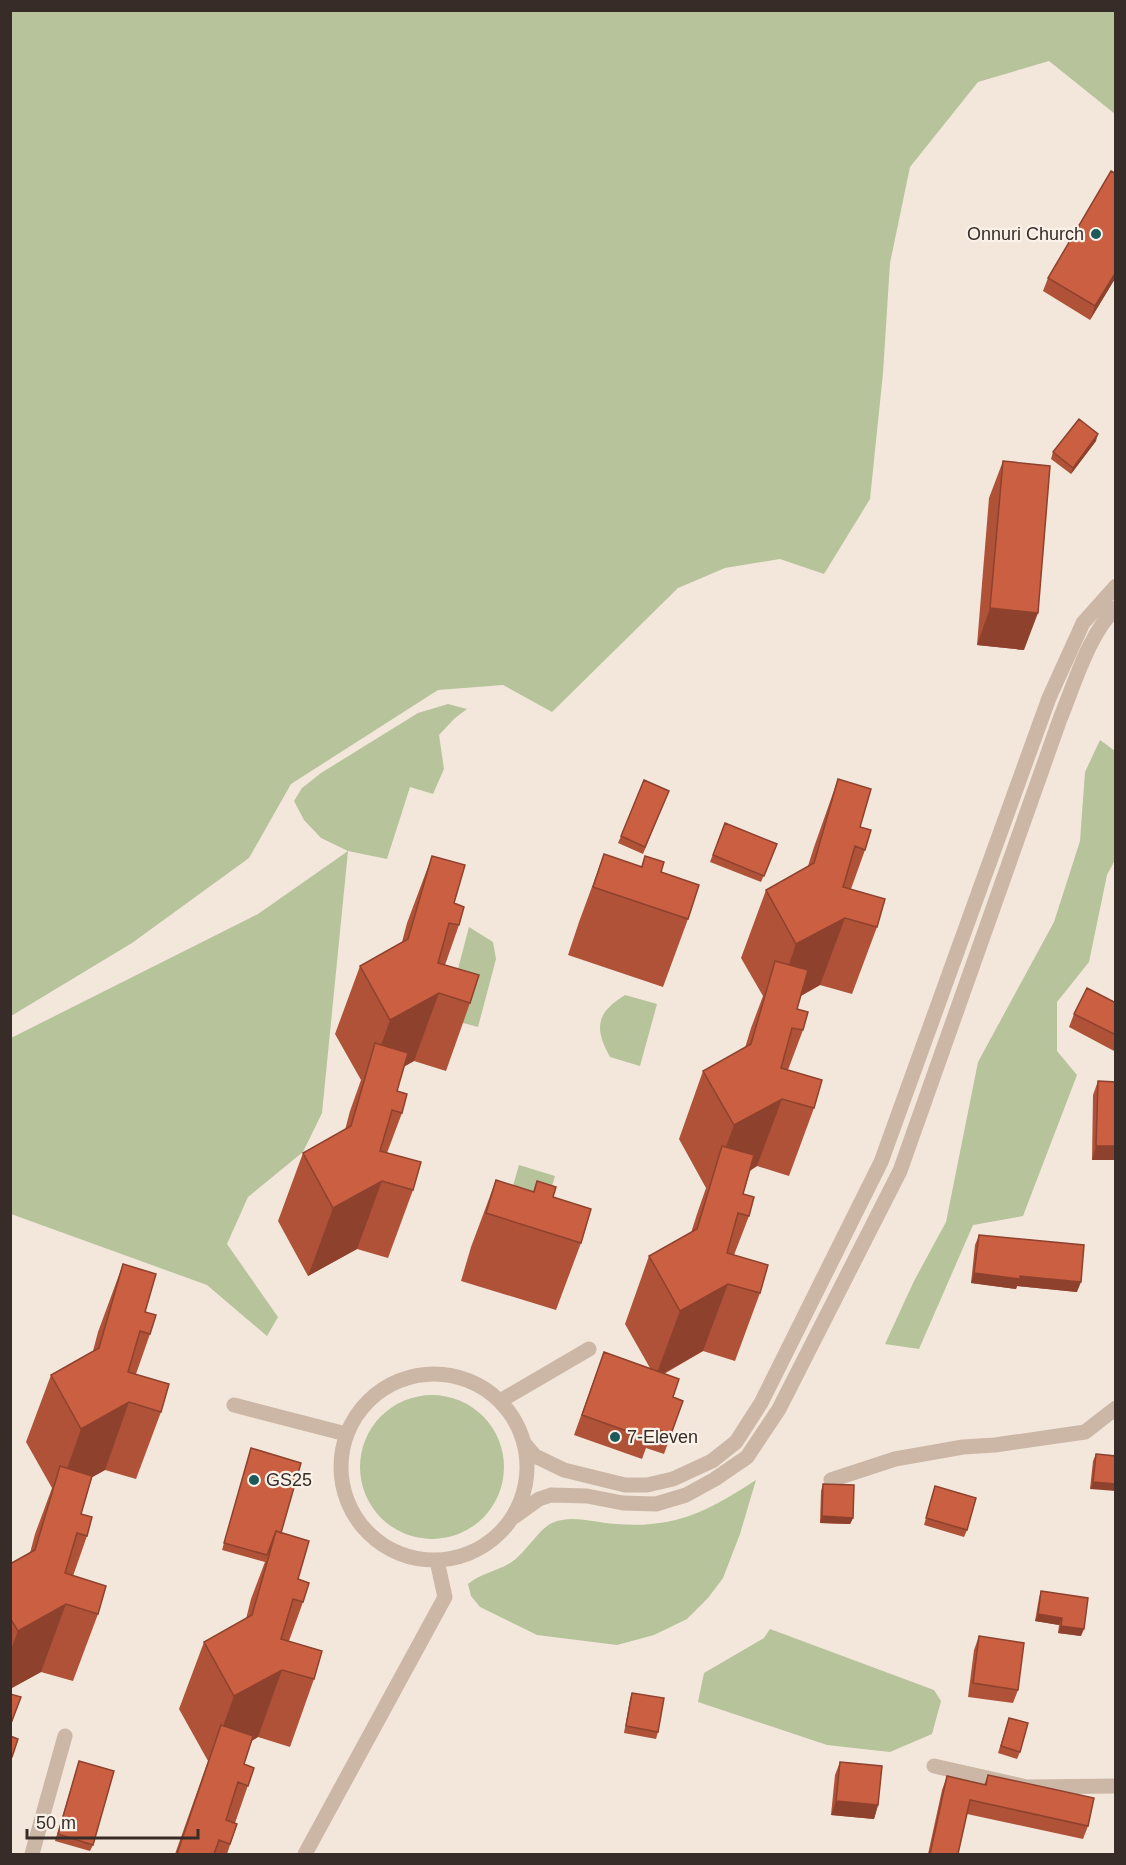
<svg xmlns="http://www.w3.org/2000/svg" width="1126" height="1865" font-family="Arial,sans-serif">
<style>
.green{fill:#b6c39b}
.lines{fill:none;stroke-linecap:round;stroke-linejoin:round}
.minor{stroke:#ccb7a7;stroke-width:15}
.wall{fill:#af5238}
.shaded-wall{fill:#8e422e}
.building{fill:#cb5f41;stroke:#8e422e;stroke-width:1.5}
.poi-dot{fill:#1b595b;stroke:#faf1e8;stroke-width:2}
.labels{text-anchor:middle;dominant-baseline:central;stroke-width:4.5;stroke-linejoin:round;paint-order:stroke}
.poi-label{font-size:18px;fill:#382c28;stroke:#faf1e8;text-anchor:start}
</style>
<rect width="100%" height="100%" fill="#f3e7db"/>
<!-- green -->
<path class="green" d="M11 10 1115 11V114L1049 61 978 82 910 167 890 263 883 373 870 499 824 574 780 559 725 568 678 588 552 712 503 685 438 690 291 784 249 858 132 943 11 1016Z
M448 704 467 709 455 718 439 735 444 769 433 794 410 787 387 859 348 851 322 1113 303 1152 248 1197 227 1244 278 1317 267 1336 207 1285 11 1214V1038L258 914 348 851 321 838 304 820 294 801 302 788 321 773 418 713Z
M1100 740 1115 751V860L1107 875 1089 962 1057 1002V1051L1077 1075 1023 1216 973 1225 919 1349 885 1344 914 1281 946 1222 978 1062 1054 922 1080 841 1085 772Z
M469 927 493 942 496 959 478 1027 445 1018Z
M625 995 657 1004 640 1066 610 1057C594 1028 596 1013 625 995Z
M519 1165 555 1176 537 1238 501 1227Z
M360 1467a72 72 0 1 1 144 0a72 72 0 1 1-144 0Z
M756 1480 740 1534 723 1578 708 1598 687 1619 654 1635 617 1645 537 1635 480 1607 471 1596 468 1584C481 1573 499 1571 513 1561 525 1553 540 1528 552 1523 572 1514 595 1523 616 1524 674 1529 709 1511 756 1480Z
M770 1629 934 1690 941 1701 932 1734 890 1752 827 1745 698 1702 704 1673 764 1638Z"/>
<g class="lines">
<!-- minor -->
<path class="minor" d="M341 1467a93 93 0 1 1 186 0a93 93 0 1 1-186 0Z
M500 1401 589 1349
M234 1405 346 1434
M524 1443 535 1456 564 1470 625 1485H647L673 1479 712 1461 736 1442 761 1403 881 1162 1049 698 1083 623 1116 586
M831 1480 895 1459 963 1447 995 1445 1085 1432 1116 1408
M514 1517 539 1499 551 1495 587 1496 623 1503 656 1504 686 1495 715 1479 747 1457 779 1409 900 1171 1060 719C1074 685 1089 633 1116 608
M934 1766 1027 1787 1116 1786
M32 1854 65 1736
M305 1854 445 1597 437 1561"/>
</g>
<!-- wall -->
<path class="wall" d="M1116 174V277L1090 320 1043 291 1048 278Z
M1096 441 1071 474 1051 459 1053 452Z
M1003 461 1024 650 977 645 989 498Z
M838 779 860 827 865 850 851 889 877 927 852 994 820 985 801 996 797 1009 803 1030 788 1070 814 1108 789 1176 757 1166 750 1171 743 1194 749 1216 734 1255 760 1293 735 1361 703 1351 664 1374 673 1397 683 1401 664 1454 646 1448 642 1459 574 1435 604 1352 650 1368 625 1324 649 1256 691 1233 697 1214 706 1188 679 1139 703 1071 745 1048 751 1028 763 996 741 958 766 890 808 866 814 847Z
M669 791 643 854 618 843 621 836Z
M725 823 777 844 761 882 710 862Z
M604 854 641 867 645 856 661 872 688 919 663 987 568 955 579 922Z
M432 856 454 903 459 925 445 965 470 1003 446 1071 414 1061 403 1067 397 1091 402 1113 387 1153 413 1190 388 1258 357 1249 308 1276 278 1221 303 1153 345 1130 350 1111 361 1080 335 1034 360 966 402 942 407 923Z
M1116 1003V1052L1069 1027 1074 1014Z
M1098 1081 1116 1082V1160H1092L1093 1095Z
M496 1180 533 1192 537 1181 581 1243 556 1310 461 1281 471 1247Z
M979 1235 1077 1292 1017 1286 1016 1289 971 1283 975 1245Z
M123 1264 145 1312 150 1334 136 1374 161 1412 136 1479 105 1470 92 1477 81 1514 87 1536 73 1576 98 1614 73 1681 41 1672 10 1689V1564L30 1553 35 1534 52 1488 26 1442 51 1375 93 1351 98 1332Z
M251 1448 298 1579 303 1602 289 1641 314 1679 290 1747 258 1737 252 1741 244 1764 254 1768 235 1823 237 1824 227 1854H175L208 1761 179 1709 204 1642 246 1619 251 1599 265 1562 222 1550Z
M1096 1454 1116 1456 1090 1489 1093 1461Z
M823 1484 853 1518 850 1524 820 1523 821 1491Z
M935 1486 967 1530 964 1537 924 1525Z
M1041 1591 1081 1636 1058 1633 1059 1625 1035 1621 1039 1598Z
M979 1636 1018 1690 1013 1703 968 1697 974 1650Z
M632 1693 658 1732 656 1739 624 1733 630 1699Z
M1009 1718 1020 1752 1017 1759 998 1753Z
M79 1761 93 1845 90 1851 55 1841Z
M840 1762 878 1805 874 1819 831 1815 835 1775Z
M988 1775 1088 1826 1083 1839 967 1814 958 1854H928L942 1790 947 1776 984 1785Z"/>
<!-- shaded-wall -->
<path class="shaded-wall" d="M1116 272V277L1090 320 1095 306Z
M1098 434 1096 441 1071 474 1073 468Z
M990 608 1038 613 1024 650 977 645Z
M845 918 820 985 772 1012 796 944Z
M439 993 414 1061 366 1088 390 1020Z
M782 1099 757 1166 709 1193 734 1125Z
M1096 1146H1116V1160H1092Z
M382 1181 357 1249 308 1276 333 1208Z
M974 1273 1020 1276 1081 1282 1077 1292 1017 1286 1016 1289 971 1283Z
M728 1284 703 1351 655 1378 680 1311Z
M129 1402 105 1470 57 1497 81 1429Z
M1093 1482 1116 1484V1491L1090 1489Z
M822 1516 853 1518 850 1524 820 1523Z
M66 1604 41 1672 10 1689V1652L18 1631Z
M1038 1614 1062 1618 1059 1625 1035 1621Z
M1061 1626 1084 1629 1081 1636 1058 1633Z
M282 1670 258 1737 209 1764 234 1696Z
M836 1801 878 1805 874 1819 831 1815Z"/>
<!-- building -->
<path class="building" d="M1111 171 1116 174V272L1095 306 1048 278Z
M1079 419 1098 434 1073 468 1053 452Z
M1003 461 1050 466 1038 613 990 608Z
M838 779 871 789 860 827 871 830 865 850 855 846 843 887 885 899 877 927 845 918 796 944 766 890 814 863Z
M644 780 669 791 645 847 621 836Z
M725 823 777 844 764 876 713 855Z
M604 854 642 867 645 856 664 862 661 872 699 885 688 919 593 887Z
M432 856 465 865 454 903 464 907 459 925 449 923 438 963 479 975 470 1003 439 993 390 1020 360 966 408 939Z
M775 961 808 970 797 1009 808 1012 803 1030 792 1028 781 1068 822 1080 814 1108 782 1099 734 1125 703 1071 751 1044Z
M1087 988 1116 1003V1035L1074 1014Z
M375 1043 408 1053 397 1091 407 1094 402 1113 392 1110 380 1151 421 1162 413 1190 382 1181 333 1208 303 1153 351 1126Z
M1098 1081 1116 1082V1146H1096Z
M722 1146 754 1155 743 1194 754 1197 749 1216 738 1213 727 1253 768 1265 760 1293 728 1284 680 1311 649 1256 697 1229Z
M496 1180 534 1192 537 1181 556 1187 553 1197 591 1209 581 1243 486 1213Z
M979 1235 1084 1245 1081 1282 1020 1276V1279L974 1273Z
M123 1264 156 1274 145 1312 156 1315 150 1334 140 1331 128 1372 169 1384 161 1412 129 1402 81 1429 51 1375 99 1348Z
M604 1352 679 1379 673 1397 683 1401 671 1434 653 1428 649 1439 582 1415Z
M251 1448 301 1463 281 1533 276 1531 267 1555 224 1543Z
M1096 1454 1116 1456V1484L1093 1482Z
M60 1466 92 1476 81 1514 92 1517 87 1536 77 1533 65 1573 106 1586 98 1614 66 1604 18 1631 10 1618V1564L35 1550Z
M823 1484 854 1485 853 1518 822 1516Z
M935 1486 976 1498 967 1530 926 1518Z
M276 1531 309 1541 298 1579 309 1583 303 1602 293 1599 281 1639 322 1651 314 1679 282 1670 234 1696 204 1642 252 1615Z
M1041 1591 1088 1598 1084 1629 1061 1626 1062 1618 1038 1614Z
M979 1636 1024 1643 1018 1690 973 1683Z
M632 1693 664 1698 658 1732 626 1726Z
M10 1694 21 1697 10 1726Z
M1009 1718 1028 1723 1020 1752 1001 1746Z
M221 1725 253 1736 244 1764 254 1768 248 1786 238 1782 226 1820 237 1824 230 1844 219 1840 214 1854H177Z
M10 1736 18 1739 12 1757H10Z
M79 1761 114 1771 93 1845 58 1834Z
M840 1762 882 1766 878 1805 836 1801Z
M988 1775 1094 1798 1088 1826 970 1800 958 1854H930L947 1776 986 1785Z"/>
<!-- markers -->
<g class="poi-dot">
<circle cx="1096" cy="234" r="6"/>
<circle cx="615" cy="1437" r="6"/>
<circle cx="254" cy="1480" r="6"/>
</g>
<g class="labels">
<!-- poi labels -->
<g class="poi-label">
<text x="1084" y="234" text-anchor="end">Onnuri Church</text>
<text x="627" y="1437">7-Eleven</text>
<text x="266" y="1480">GS25</text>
</g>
</g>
<!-- border -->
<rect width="1126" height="1865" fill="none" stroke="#382c28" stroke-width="24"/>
<!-- scale -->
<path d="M27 1829v9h171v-9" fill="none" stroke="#382c28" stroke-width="3"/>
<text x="36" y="1829" font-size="18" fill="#382c28" stroke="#faf1e8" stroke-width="4.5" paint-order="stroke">50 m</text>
</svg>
